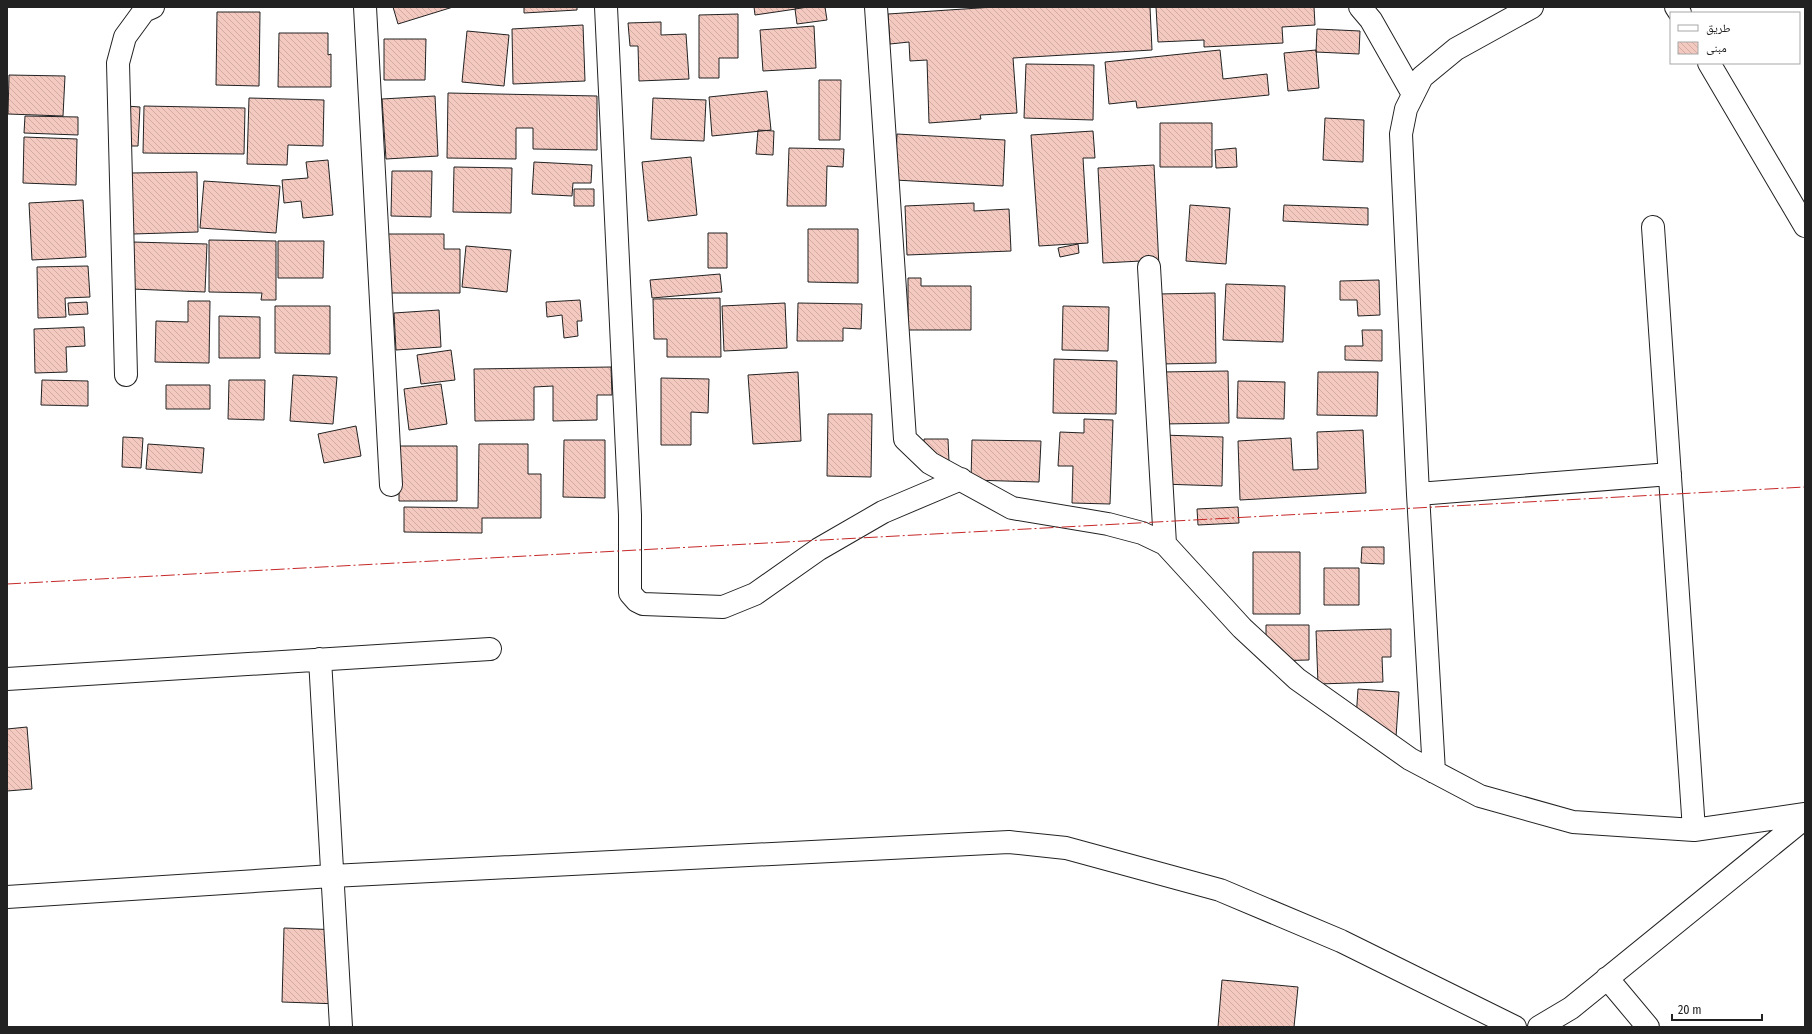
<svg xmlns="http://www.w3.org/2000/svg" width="1812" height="1034" font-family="'Fira Sans Condensed','Noto Naskh Arabic',sans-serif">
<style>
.building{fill:url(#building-back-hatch);stroke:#222}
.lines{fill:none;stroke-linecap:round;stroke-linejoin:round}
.minor-casing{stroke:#222;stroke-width:24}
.minor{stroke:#fff;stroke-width:22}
.power{stroke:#c62828;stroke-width:1;stroke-dasharray:14 3 2 3;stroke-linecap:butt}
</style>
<defs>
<pattern id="building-back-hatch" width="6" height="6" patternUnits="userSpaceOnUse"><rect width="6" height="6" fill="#f3c9c0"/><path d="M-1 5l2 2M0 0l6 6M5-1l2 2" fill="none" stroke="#d0aca5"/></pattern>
</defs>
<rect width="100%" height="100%" fill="#fff"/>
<!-- building -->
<path class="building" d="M393 7H453L398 24Z
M524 7H577V10L524 13Z
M754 7H796V9L755 15Z
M808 7H825L827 20 797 24 795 9Z
M994 7H1150L1152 50 1013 58 1017 113 980 115 981 119 929 123 927 60 910 61 909 42 890 44 888 14Z
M1156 7H1314L1315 25 1282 27 1283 43 1204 47V40L1158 42Z
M217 12H260L259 86 216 85Z
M738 14V58H719V78H699V15Z
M661 22V35L686 34 689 79 639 81 638 46H630L628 23Z
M583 25 585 81 513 84 512 29Z
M814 26 816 68 763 71 760 30Z
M1317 29 1360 31 1359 54 1316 52Z
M467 31 509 35 504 86 462 82Z
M279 33H328V55L331 54V87H278Z
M384 39H426L425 80H384Z
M1220 50 1223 79 1267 74 1269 95 1137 108 1136 101 1109 104 1105 62Z
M1316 50 1319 88 1288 91 1284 53Z
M1026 64 1094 65 1093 120 1024 118Z
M9 75 65 76 63 116 8 114Z
M819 80H841L840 140H819Z
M767 91 771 130 712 136 709 97Z
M448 93 597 96V150L533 149V128H516V159L447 158Z
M435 96 438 156 386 159 382 99Z
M249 98 324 100 323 146 288 145 287 165 247 164Z
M653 98 706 100 704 141 651 139Z
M126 106 140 107 138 146H125Z
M144 106 245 108 244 154 143 153Z
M25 116 78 117V135L24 133Z
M1325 118 1364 120 1363 162 1323 160Z
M1160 123H1212V167H1160Z
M758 130 774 131 773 155 756 154Z
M1093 131 1095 158H1083L1088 243 1039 246 1031 135Z
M897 134 1005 140 1003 186 895 180Z
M24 137 77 139 76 185 23 183Z
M789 148 844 149 843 167 827 166 826 206H787Z
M1236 148 1237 167 1216 168 1215 150Z
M691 157 697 215 648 221 642 162Z
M328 160 333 215 303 218 301 201 284 203 282 180 308 178 306 162Z
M534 162 592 165 591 183H573L572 196 532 194Z
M1154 165 1159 267 1141 261 1103 263 1098 168Z
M454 167 512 168 511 213 453 212Z
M392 171H432L431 217 391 216Z
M197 172 198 232 133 234 131 173Z
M204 181 280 186 276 233 200 228Z
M574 189H594V206H574Z
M83 200 86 257 32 260 29 203Z
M974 203V211L1009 209 1011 251 907 255 905 206Z
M1190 205 1230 208 1226 264 1186 261Z
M1284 205 1368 208V225L1283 221Z
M808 229H858V283L808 282Z
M708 233H727V268H708Z
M386 234H444V249H460V293H386Z
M209 240 276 241V300H261L262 293 209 292Z
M278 241H324L323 278H278Z
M133 242 207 244 205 292 132 289Z
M1078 244 1079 253 1060 257 1058 248Z
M466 246 511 250 507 292 462 287Z
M88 266 90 297 65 298 66 317 38 318 37 267Z
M720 274 722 292 652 298 650 280Z
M908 278H921V286H971V330H908Z
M1379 280 1380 315 1358 316 1357 300H1340V281Z
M1226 284 1285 286 1283 342 1223 340Z
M1215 293 1216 363 1159 364 1157 294Z
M720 298 721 357H667V339H654L653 299Z
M580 300 582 321H577L578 336 564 338 562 315 547 317 546 302Z
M188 301H210L209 363 155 362 156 321 188 322Z
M87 302 88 314 69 315 68 303Z
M785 303 787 348 724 351 722 306Z
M798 303 862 304 861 329 843 328V341H797Z
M275 306H330V354L275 353Z
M1063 306 1109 307 1108 351 1062 350Z
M439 310 441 347 396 350 394 313Z
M219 316 260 317V358H219Z
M84 327 85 346 66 347 67 372 35 373 34 329Z
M1362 330H1382V361L1345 360V346H1363Z
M451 350 455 380 421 384 417 355Z
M1054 359 1117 361 1116 414 1053 413Z
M611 367 612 395H597V420L553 421V386L534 387V420L475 421 474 369Z
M1228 371 1229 423 1162 424 1161 372Z
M798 372 801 441 753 444 748 375Z
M1318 372H1378L1377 416 1317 415Z
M293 375 337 377 333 424 290 421Z
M661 378 709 379 708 413 691 412V445H661Z
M42 380 88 381V406L41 405Z
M229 380H265L264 420 228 419Z
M1238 381 1285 382 1284 419 1237 418Z
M441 384 447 424 409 430 404 389Z
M166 385H210V409H166Z
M828 414H872L871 477 827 476Z
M1084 419 1113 420 1110 504 1072 503 1073 466H1058L1060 432 1084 433Z
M356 426 361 456 324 463 318 434Z
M1363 430 1366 493 1240 500 1238 441 1291 438 1293 470 1318 469 1317 432Z
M1162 435 1223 437 1222 486 1161 484Z
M123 437 143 438 141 468 122 467Z
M924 439H948L949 462H924Z
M564 440H605V498L563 497Z
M972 440 1041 441 1039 482 971 480Z
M148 444 204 448 202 473 146 469Z
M479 444H528V474H541V518H482V533L404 532V507L478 508Z
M399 446H457V501H399Z
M1238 507 1239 523 1198 525 1197 509Z
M1362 547H1384V564L1361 563Z
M1253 552H1300V614H1253Z
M1324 568H1359V605H1324Z
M1266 625H1309V660L1266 661Z
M1391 629V657H1382L1383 682 1318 684 1316 631Z
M1358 689 1399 692 1396 737 1355 734Z
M27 727 32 789 7 791V729Z
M284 928 343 930 340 1004 282 1002Z
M1222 980 1298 987 1294 1027H1218Z"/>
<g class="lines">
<!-- minor casing -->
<g class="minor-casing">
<path id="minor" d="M365 7 391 485
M606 7 630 515V593L637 601 643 604 723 607 755 594 819 549 883 512 961 479
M876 7 905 439 930 463 1012 508 1108 524 1142 533 1165 544 1242 628 1297 679 1410 759 1480 796 1573 822 1694 830 1805 814
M1360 7 1371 20 1413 94
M1676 7 1680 13
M1709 63 1805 226
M1653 227 1694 830
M1149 267 1165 544
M126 375 118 63 125 37 144 11 153 7
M1418 494 1670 474
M320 659 341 1027
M7 679 490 649
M1434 772 1418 494 1401 134 1406 109 1422 77 1456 49 1532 7
M7 897 332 876 1009 842 1066 848 1220 890 1341 941 1515 1027
M1607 978 1648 1027
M1539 1027 1571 1008 1805 818"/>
</g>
<!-- minor -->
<use href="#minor" class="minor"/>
<!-- power -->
<path class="power" d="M7 584 1805 487"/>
</g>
<!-- border -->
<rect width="1812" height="1034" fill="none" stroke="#222222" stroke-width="16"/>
<!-- legend -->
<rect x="1670" y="12" width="130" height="52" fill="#ffffff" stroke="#a7a7a7"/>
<rect x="1678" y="25" width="20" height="6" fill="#ffffff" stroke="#a7a7a7"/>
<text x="1706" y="32" font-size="12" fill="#222222">طريق</text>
<rect x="1678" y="42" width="20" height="12" fill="url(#building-back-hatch)" stroke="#a7a7a7"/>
<text x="1706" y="52" font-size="12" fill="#222222">مبنى</text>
<!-- scale -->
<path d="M1672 1014v6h90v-6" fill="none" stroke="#222222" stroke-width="2"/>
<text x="1678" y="1014" font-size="12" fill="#222222" stroke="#ffffff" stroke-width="3" paint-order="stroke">20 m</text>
</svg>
